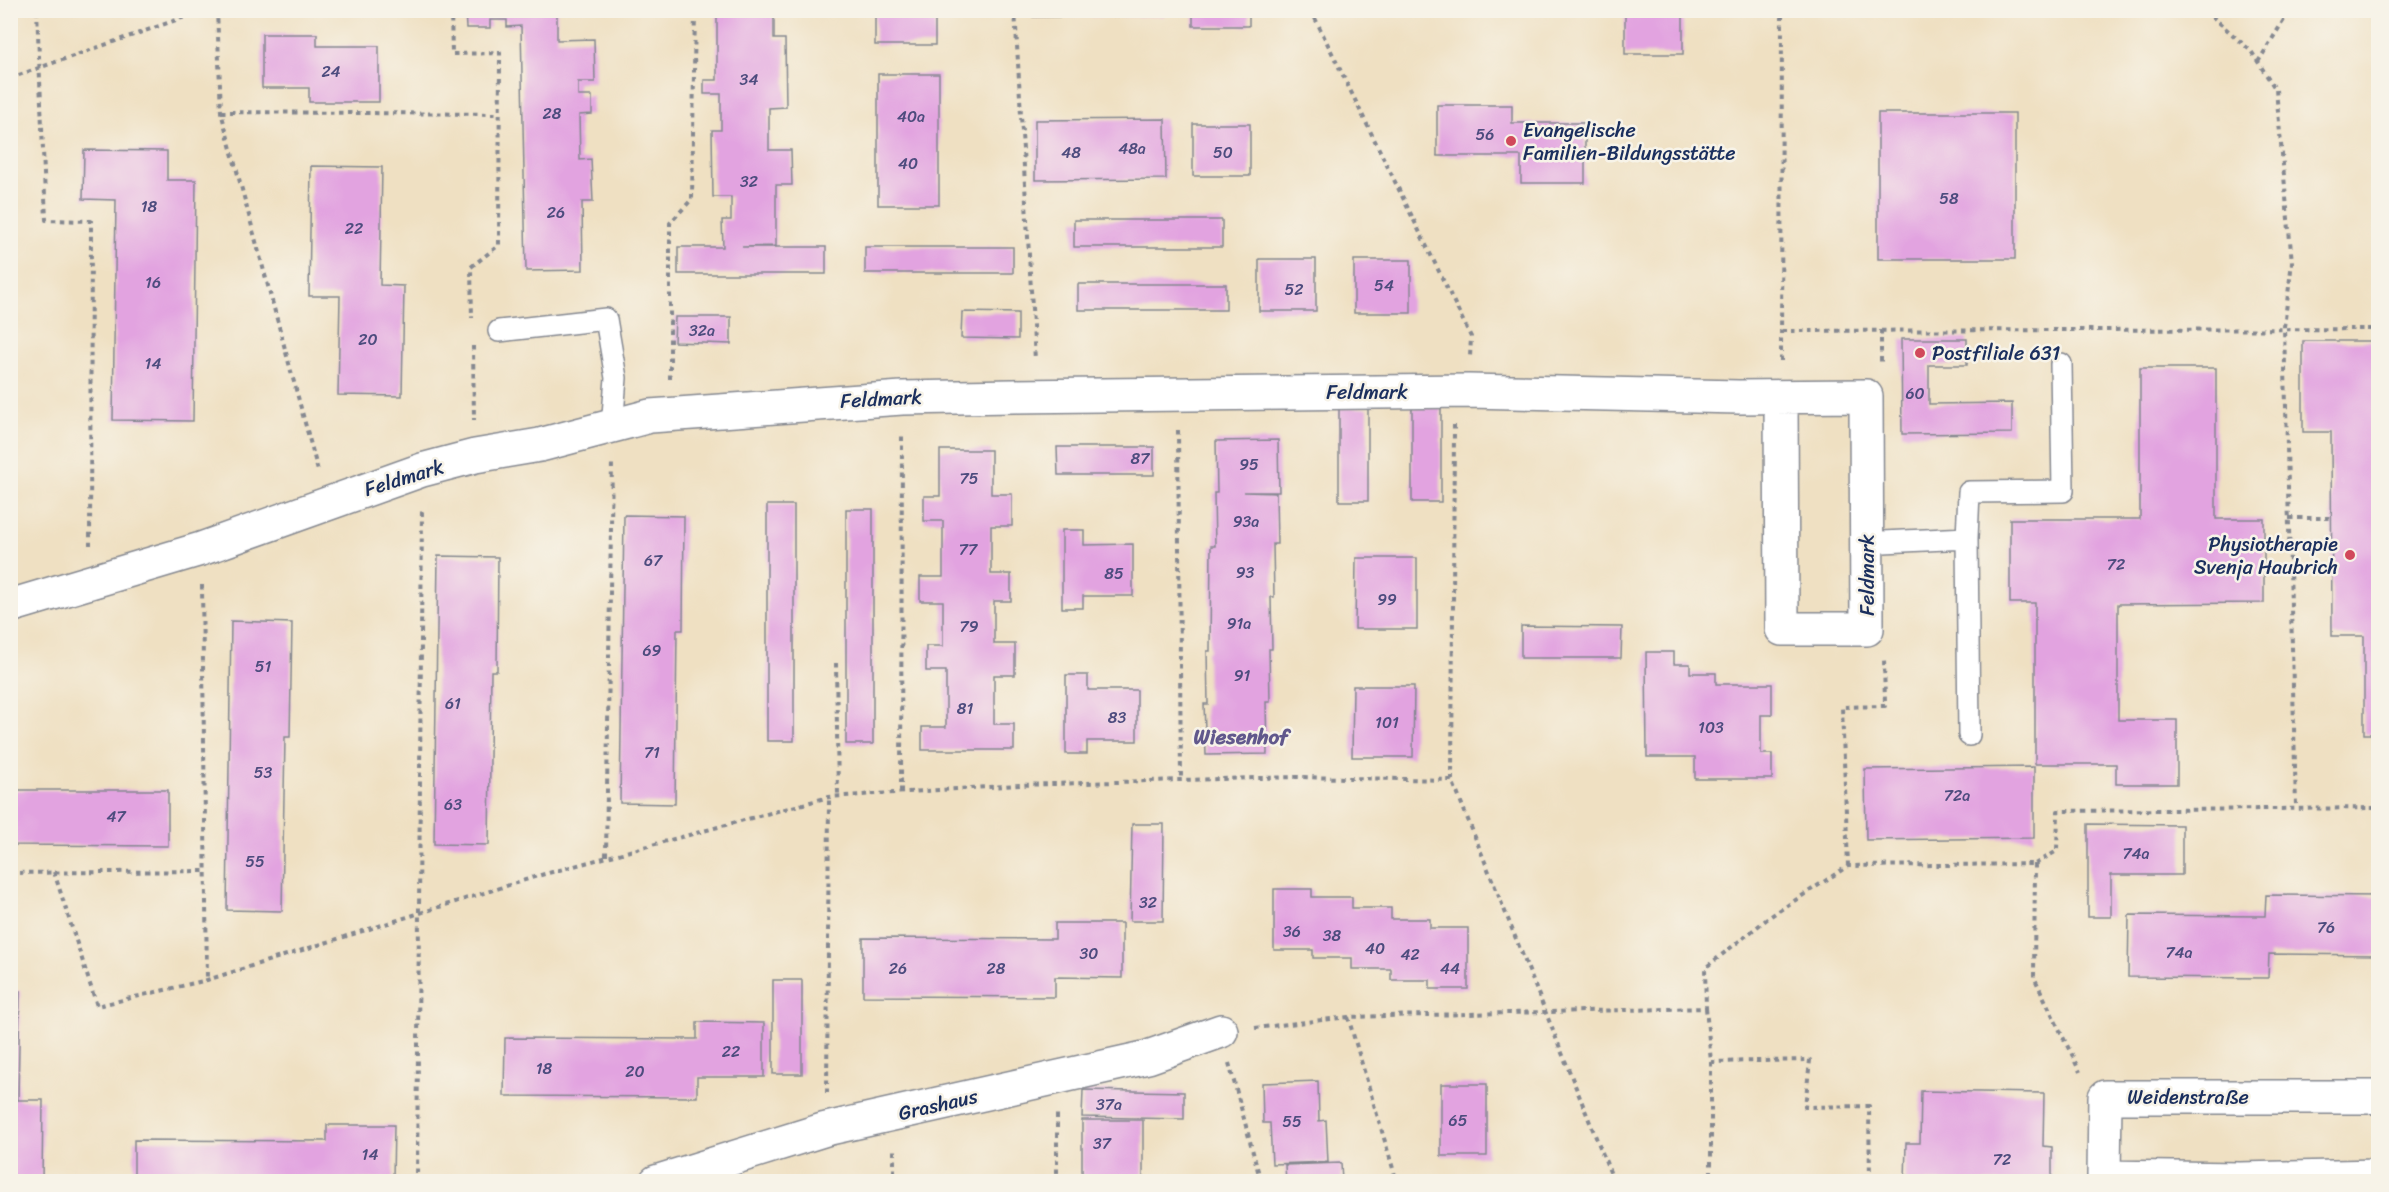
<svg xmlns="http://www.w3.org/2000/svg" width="2389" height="1192" font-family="Sriracha,sans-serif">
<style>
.building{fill:#e2a3e0}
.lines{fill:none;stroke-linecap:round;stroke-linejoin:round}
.service-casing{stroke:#858890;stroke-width:24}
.minor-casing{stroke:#858890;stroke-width:36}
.path{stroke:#858890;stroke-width:4;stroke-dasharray:4.5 4.5;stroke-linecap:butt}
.service{stroke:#fff;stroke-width:21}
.minor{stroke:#fff;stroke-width:33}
.poi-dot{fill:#d1495b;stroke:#f7f3e8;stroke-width:2}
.labels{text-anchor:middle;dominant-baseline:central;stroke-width:5;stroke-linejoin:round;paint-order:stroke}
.number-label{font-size:16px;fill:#4d4c7e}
.poi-label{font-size:20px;fill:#1b2f5e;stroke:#f7f3e8;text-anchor:start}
.street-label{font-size:20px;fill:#1b2f5e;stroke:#f7f3e8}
.neighbourhood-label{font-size:21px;font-weight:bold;fill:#61588c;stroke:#f7f3e8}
</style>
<rect width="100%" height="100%" fill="#f7f3e8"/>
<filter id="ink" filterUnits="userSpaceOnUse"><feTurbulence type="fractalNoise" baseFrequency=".0167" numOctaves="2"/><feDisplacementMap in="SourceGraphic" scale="12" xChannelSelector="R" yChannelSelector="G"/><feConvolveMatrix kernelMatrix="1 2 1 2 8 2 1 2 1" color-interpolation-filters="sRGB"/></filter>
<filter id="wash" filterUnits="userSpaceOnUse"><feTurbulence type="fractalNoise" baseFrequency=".008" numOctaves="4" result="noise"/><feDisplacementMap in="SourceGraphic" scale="24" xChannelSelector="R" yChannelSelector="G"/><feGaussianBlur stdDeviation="1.35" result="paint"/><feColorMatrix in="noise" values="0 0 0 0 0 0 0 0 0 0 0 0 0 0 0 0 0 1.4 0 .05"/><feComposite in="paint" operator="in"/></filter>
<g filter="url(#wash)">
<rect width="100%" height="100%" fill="#efe0c2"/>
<g id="blocks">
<!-- building -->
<path class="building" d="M465 10H557V40L594 39 595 82H578V96H592V114L579 115 580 160 591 159 593 202H582L583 270 526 271 521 26 507 27V20H490V28H466Z
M717 10H774V39H785L786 107 769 108V150H791L792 185H776V246L742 247H826V274H678V247H723L722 220H731V197H713L712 130H721V94H704V80H717Z
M875 10H935V45H875Z
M1033 10H1164V16L1033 17Z
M1193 10H1249V26H1193Z
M1625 10H1683V54H1625Z
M262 34H317V46H379V102H309V88H262Z
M878 74H939V205H878Z
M1437 105H1512V123H1585V183H1521V156H1437Z
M1878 113H2015V259H1878Z
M1165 119 1166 179 1035 180V120Z
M1193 124H1250V176H1193Z
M84 150 167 151V180H196L193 421 113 420 116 200 83 199Z
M311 166 382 167 380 285 404 286 402 396 338 395 340 296H309Z
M1074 220H1222V247H1074Z
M865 247H1013V273H865Z
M1259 259H1316V311H1259Z
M1354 260H1411V313H1354Z
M1078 284H1226V310H1078Z
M962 312 1018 313V339L961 338Z
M675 317H731V344L674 342Z
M1901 339H1967V365H1929V404L2012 403V433L1902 434Z
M2303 341H2378V734H2364V636H2332L2331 432H2303Z
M2140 368H2216V519H2264V603L2118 604V720H2177V784H2116V764H2035V603H2010V519H2140Z
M1339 408H1368V501H1339Z
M1412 408H1441V502H1412Z
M1278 440 1279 492H1244L1276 493 1277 544H1273L1274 597H1271L1272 649H1269L1270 702H1266L1267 754 1206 755 1204 704H1208L1207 651H1210L1211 546H1215L1214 493H1217L1216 441Z
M1057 447H1154V475H1058Z
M940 450H991V494H1012V526H991V574H1011V601H994V644H1015V675H994V724H1014V750H922V727H946V671H926V646H943V601H920V577H943V521H924V496H940Z
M767 505H794V741H767Z
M846 509H873V744H846Z
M624 515 684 516 683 630H677L675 804 620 803Z
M1062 530H1084V545L1133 544V596H1083V608H1062Z
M438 556 498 557 497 671H491L489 845 434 844Z
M1356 558H1417V629H1355Z
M231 621 292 623 290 737H285L282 911 227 910Z
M1521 626 1622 627 1621 658H1521Z
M1646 652H1674V664H1690V673H1716V684H1772V715H1761V754H1772V779H1695V757H1647Z
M1066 675H1088V690H1137V741H1087V754H1066Z
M1353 686H1414L1413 757H1352Z
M2034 767V838L1866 840 1865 769Z
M10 790H168V846L10 845Z
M1132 824H1164L1163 921H1130Z
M2088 824 2182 825V875H2111V917H2088Z
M1274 889H1312V897H1352V908H1391V919H1430V928H1468V989H1430V980H1391V969H1352V958H1313V950H1274Z
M2266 895 2378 896V955L2269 954 2268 978 2128 977 2129 915 2265 916Z
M1055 923H1122V978L1055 977V997L863 996V938L1055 939Z
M773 980H802V1074H773Z
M10 991H20L18 1100H43L42 1182H10Z
M697 1022 764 1023V1077H697V1097L504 1096 505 1038 697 1039Z
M1318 1081 1319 1121 1326 1120 1328 1162 1272 1164 1270 1123H1263L1262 1083Z
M1441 1084H1487V1156H1441Z
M1083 1090 1184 1092V1119L1082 1117Z
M1921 1091 2044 1093 2043 1146 2052 1147V1182H1905L1906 1143H1920Z
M1082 1120H1143V1182H1082Z
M327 1125H394L393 1179 134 1182V1140L327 1141Z
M1341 1163 1342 1182H1286L1285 1165Z"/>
</g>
</g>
<g filter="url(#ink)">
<use href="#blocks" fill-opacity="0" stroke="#858890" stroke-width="1.5"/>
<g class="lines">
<!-- service casing -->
<g class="service-casing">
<path id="service" d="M499 331 606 319 616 378 612 427
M1967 538 1969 735
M1867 539 1883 542 1967 538 1969 492 2063 491 2061 364"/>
</g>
<!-- minor casing -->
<g class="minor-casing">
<path id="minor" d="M10 606 201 549 422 470 475 456 540 445 650 416 902 398 1013 396 1469 391 1739 397 1866 396 1867 629H1782L1781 397
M2378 1097H2105L2104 1177 2240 1179 2378 1176
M656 1182 826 1129 1148 1057 1221 1031"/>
</g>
<!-- path -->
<path class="path" d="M37 10 46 220 91 221 90 545
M217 10 221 112 318 471
M451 10 452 54 500 53 499 245 471 267 472 318
M1015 10 1035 360
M1311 10 1471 337 1470 357
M2205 10 2251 51 2276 90 2292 262 2284 327 2296 807
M2258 62 2290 10
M10 78 205 10
M221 112 500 114
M1881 330V365
M1782 331 2378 329
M473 346 474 420
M1781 361 1782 10
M670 379V223L692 199 695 10
M1454 425 1452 780 1614 1182
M1178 430 1181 780
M2289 518H2331
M202 585 207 980
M836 663 838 797
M901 792 902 433
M606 856 612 461
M2035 864 2034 977 2080 1072
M1848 866 1842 707 1885 706 1884 658
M54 872 97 1006 207 980 541 875 829 797 1020 785 1181 780 1297 777 1452 780
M10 873 206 871
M1706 1008 1711 1062 1810 1060 1805 1107 1869 1106 1870 1182
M1348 1017 1397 1182
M1255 1028 1348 1017 1706 1008 1705 968 1771 916 1848 866 2035 864 2057 851 2058 811 2378 808
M1711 1062V1182
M1229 1063 1261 1182
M827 1093 829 797
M417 1182 422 507
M894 1182V1148
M1057 1182V1113"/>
<!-- service -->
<use href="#service" class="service"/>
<!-- minor -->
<use href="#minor" class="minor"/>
</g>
</g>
<!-- markers -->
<g class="poi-dot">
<circle cx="1511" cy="141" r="6"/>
<circle cx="1920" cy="353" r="6"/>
<circle cx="2350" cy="555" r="6"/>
</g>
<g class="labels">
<!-- number labels -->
<g class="number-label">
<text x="331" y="71">24</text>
<text x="749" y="79">34</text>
<text x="552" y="113">28</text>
<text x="911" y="116">40a</text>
<text x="1485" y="134">56</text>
<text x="1132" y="148">48a</text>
<text x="1071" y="152">48</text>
<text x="1223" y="152">50</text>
<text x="908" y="163">40</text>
<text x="749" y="181">32</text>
<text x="1949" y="198">58</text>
<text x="149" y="206">18</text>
<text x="556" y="212">26</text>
<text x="354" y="228">22</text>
<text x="153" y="282">16</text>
<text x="1384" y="285">54</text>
<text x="1294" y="289">52</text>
<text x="702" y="330">32a</text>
<text x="368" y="339">20</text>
<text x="153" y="363">14</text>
<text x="1915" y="393">60</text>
<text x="1140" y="458">87</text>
<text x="1249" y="464">95</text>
<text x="969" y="478">75</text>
<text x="1246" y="521">93a</text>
<text x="968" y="549">77</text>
<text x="653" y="560">67</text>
<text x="2116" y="564">72</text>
<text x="1245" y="572">93</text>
<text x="1114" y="573">85</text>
<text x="1387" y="599">99</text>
<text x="1239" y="623">91a</text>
<text x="969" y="626">79</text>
<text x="652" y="650">69</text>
<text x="263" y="666">51</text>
<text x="1242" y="675">91</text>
<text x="453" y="703">61</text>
<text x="965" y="708">81</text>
<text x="1117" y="717">83</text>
<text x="1387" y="722">101</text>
<text x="1711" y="727">103</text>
<text x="652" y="752">71</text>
<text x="263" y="772">53</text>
<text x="1957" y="795">72a</text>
<text x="453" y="804">63</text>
<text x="116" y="816">47</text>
<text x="2136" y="853">74a</text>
<text x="255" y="861">55</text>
<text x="1148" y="902">32</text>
<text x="2326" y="927">76</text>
<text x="1292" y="931">36</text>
<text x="1332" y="935">38</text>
<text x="1375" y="948">40</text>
<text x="2179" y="952">74a</text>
<text x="1089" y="953">30</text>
<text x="1410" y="954">42</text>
<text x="898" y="968">26</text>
<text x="996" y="968">28</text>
<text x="1450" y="968">44</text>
<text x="731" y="1051">22</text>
<text x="544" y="1068">18</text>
<text x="635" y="1071">20</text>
<text x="1109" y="1104">37a</text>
<text x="1458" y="1120">65</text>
<text x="1292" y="1121">55</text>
<text x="1102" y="1143">37</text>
<text x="370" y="1154">14</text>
<text x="2002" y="1159">72</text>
</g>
<!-- poi labels -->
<g class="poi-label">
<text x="1523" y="130">Evangelische<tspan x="1523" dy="23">Familien-Bildungsstätte</tspan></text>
<text x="1932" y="353">Postfiliale 631</text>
<text x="2338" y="544" text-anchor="end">Physiotherapie<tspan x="2338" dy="23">Svenja Haubrich</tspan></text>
</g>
<!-- street labels -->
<g class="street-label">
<text x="1367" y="392">Feldmark</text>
<text transform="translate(881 399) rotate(-3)">Feldmark</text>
<text transform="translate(404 478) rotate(-17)">Feldmark</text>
<text transform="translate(1867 575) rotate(-90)">Feldmark</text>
<text x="2188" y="1097">Weidenstraße</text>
<text transform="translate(938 1105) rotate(-13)">Grashaus</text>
</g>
<!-- neighbourhood labels -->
<g class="neighbourhood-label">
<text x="1241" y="737">Wiesenhof</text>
</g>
</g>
<!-- margin -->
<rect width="2389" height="1192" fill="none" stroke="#f7f3e8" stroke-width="36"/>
</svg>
